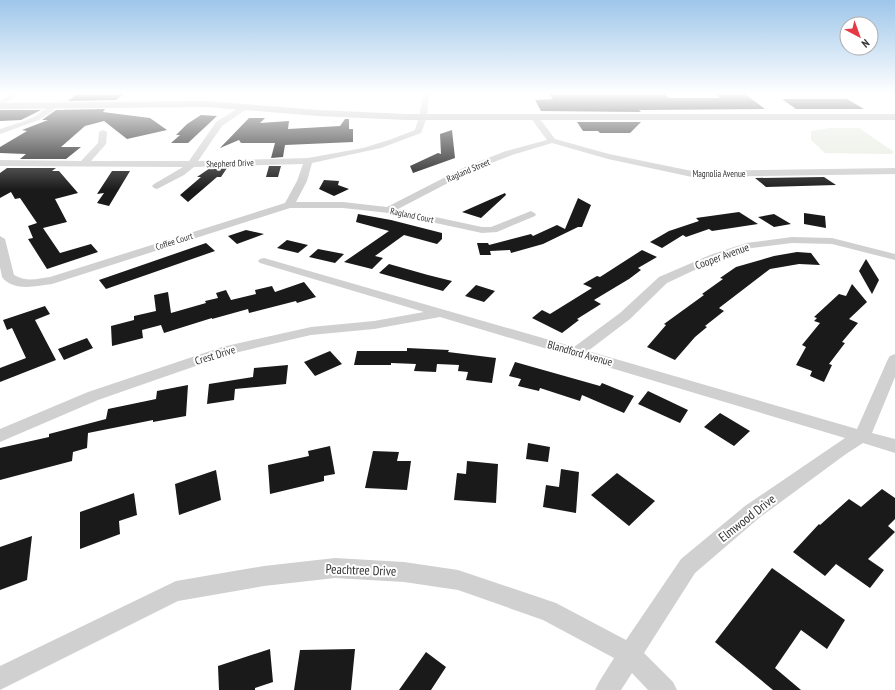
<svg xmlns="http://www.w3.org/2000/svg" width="895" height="690" font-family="'PT Sans Narrow',sans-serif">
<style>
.green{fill:#e6ecdf}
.building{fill:#1a1a1a}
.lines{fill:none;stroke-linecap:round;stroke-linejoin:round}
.minor{fill:#d0d0d0;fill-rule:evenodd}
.secondary{fill:#bdbdbd;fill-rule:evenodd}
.labels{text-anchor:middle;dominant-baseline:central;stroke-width:4;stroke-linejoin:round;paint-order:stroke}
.far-street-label{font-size:9px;fill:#333;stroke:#fff}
.street-label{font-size:11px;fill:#333;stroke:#fff}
.near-street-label{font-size:13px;fill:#333;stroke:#fff}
</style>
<rect width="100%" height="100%" fill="#fff"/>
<!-- green -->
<path class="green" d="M830 128H859L894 152 891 154 825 153 811 140V131Z"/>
<!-- building -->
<path class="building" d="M77 94H123L116 100 68 101Z
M549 94H665L669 98H720L715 94H745L765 109 639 110 641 112 541 111 535 100 553 99Z
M782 99H847L864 109H796Z
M105 109 103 112 150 118 167 130 127 139 104 121 85 126 61 147H81L66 159H20L26 154 0 153V147L27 131 22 130 48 120H42L56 110Z
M0 110H41L21 120 0 121Z
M201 115 217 116 188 143H171L180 135H176L187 124Z
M249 118H265L260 123 289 121 288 129 340 126 345 119H349V129H353V142L285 145 283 157 271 158 275 143H241L239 140 220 148Z
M577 122H641L630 133H600L598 131H583Z
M452 130 455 158 413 173 410 166 438 153 441 154 440 134Z
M269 166H281L278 177H266Z
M7 168H56L52 171H59L78 193 55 199 67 222 43 228 60 253 91 244 98 252 47 269 28 239 33 238 28 226 37 223 20 198 15 199 11 192 0 198V173Z
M210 168H227L221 177H217L188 202 180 195 201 177H197Z
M112 171H130L109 206 97 203 104 193 97 194Z
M824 177 836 185 766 187 755 178Z
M324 180 339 181 338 185 349 189 334 196 319 189Z
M505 193 506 195 481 218 462 212Z
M578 198 591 205 582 227H578L543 244 511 253 510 250 490 251 491 255H480L477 243H488L489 245 531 234 533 236 557 225 565 229Z
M739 212 758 224 712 231 709 229 686 237 683 235 662 248 650 242 669 231 699 221 696 218Z
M804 213 825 216 826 228 804 224Z
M358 214 391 220 442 233V239L437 244 404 235 375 256 383 258 372 269 344 262 389 231 356 222Z
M774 214 791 224 774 227 758 217Z
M246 230 264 234 237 244 228 236Z
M287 240 308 245 298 253 277 248Z
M206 243 215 251 106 289 99 280Z
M318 249 344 254 335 263 309 257Z
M642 250 657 257 638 268 641 270 629 279 594 300 601 304 577 319 579 320 562 333 532 318 542 310 550 314 592 288 583 284 597 276 600 277Z
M797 252 811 253 820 265 799 264 770 269 719 308 724 311 705 326 707 327 695 337 675 360 647 347 666 325 664 324 704 295 702 294 723 279 720 278 736 267 774 256Z
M866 259 879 280 872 294 859 271Z
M389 264 428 275 452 281 443 291 379 273Z
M304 282 316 297 297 303 296 301 249 313 248 309 212 319V318L164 333 161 325 142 330 143 338 112 346 111 326 134 320V316L156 311 154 295 168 292 171 313 206 303 205 301 218 298 216 293 226 290 231 300 256 294 255 290 272 286 275 292Z
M852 284 867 302 849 319 858 323 842 342 845 343 829 364 832 365 824 382 810 376 812 371 796 365 806 347 802 345 820 323 814 321 817 318 814 317 839 294 846 296Z
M476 285 495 291 484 302 465 296Z
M45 306 50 314 35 320 56 360 0 382V368L26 358 12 328 7 330 3 320Z
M87 338 93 348 64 360 58 349Z
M407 348 449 350 448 352 496 358 492 383 466 380 468 372 458 371 459 365 437 364 436 372 414 371 416 364 391 363V365H354L357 351H407Z
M330 351 342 364 315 376 304 362Z
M515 362 600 386 602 383 634 396 624 413 582 395 580 401 540 388 539 391 518 386 521 379 509 376Z
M288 365 286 384 235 389 234 400 207 404 209 384 253 377 254 368Z
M188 385 186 416 153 422V420L88 433 87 448 73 452 72 461 0 480V448L49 437V434L106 419 108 409 156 399 157 391Z
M648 391 688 410 680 423 638 404Z
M720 413 750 431 734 446 704 427Z
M528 443 550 447 548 462 526 459Z
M330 446 335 474 324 476V481L270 494 268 465 309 456 308 451Z
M373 451 399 452 397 461H411L407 490 365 488Z
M467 461 498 464 496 503 454 500 457 473 466 474Z
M561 469 579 472 576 513 543 507 546 485 559 487Z
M216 470 221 500 179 515 175 484Z
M617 473 655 501 629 526 591 495Z
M882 489 895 498V519L888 526 895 532 868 559 884 570 870 588 836 564 825 576 793 552 819 524 820 525 849 499 861 507Z
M134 493 137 515 119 521 120 534 80 549V512Z
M32 536 27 580 0 590V547Z
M772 568 845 620 827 649 801 630 775 668 801 690H773L715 642Z
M270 649 273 682 255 688V690H219L218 666Z
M355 649 351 690H294L300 650Z
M426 652 446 667 431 690H399Z"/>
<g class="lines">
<!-- minor -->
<path class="minor" d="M12 94H20L0 106V101Z
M423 94H429L427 117 421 133 381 148 312 163 307 181 296 202H343L387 207 465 167 506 151 547 140 530 117 534 115H537L555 139 609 154 692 171 895 168V174L692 177 608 159 552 143 512 155 471 171 398 209 482 227H491L531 211 536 214 535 216 497 232 482 233 389 213 343 208H290L52 284C37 286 13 292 2 277L0 267V236L5 239 14 275C26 282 37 279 50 277L285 203 297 181 303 164 194 167 184 175 157 189 154 188 152 186 154 184 183 167 0 166V160L81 161 98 143 99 132 103 130 107 132 106 144 91 161H189L216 122 245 104H248V108L222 126 198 161 308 158 363 148 389 140 415 130 419 117Z
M50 104H53L57 106 52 112 39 120 0 134V129C17 123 38 119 50 104Z
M792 237 832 238 895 254V260L832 244 792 243 752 248 718 259 667 283 630 319 588 351 857 429 888 359 890 356 895 354V377L872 433 895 439V453L863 443 846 454 759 518 695 573 644 653 673 682 677 690H648L632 673 621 690H595L599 682 614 658 543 620 458 590 404 582 335 578 264 586 178 601 0 690V666L176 581 264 566 335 558 404 562 458 570 556 603 626 640 681 559 745 506 845 438 440 317 374 329 311 335 230 354 98 400 0 442V429L88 392 222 347 311 327 374 321 424 312 260 263 258 261 260 259 264 258 574 347 620 313 659 277 710 255 746 243Z"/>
<!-- secondary -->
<path class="secondary" d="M206 101 319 110 406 114H895V120H406L319 116 206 107 0 109V103Z"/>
</g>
<!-- sky -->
<linearGradient id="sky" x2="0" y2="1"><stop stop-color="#9ec6ea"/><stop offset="0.49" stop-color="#fff"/><stop offset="1" stop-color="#fff" stop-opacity="0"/></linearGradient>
<rect width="895" height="190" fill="url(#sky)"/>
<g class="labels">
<!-- far-street labels -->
<g class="far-street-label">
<text transform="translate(230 163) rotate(-2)">Shepherd Drive</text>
<text transform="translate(468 170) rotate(-23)">Ragland Street</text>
<text x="719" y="173">Magnolia Avenue</text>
<text transform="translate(412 215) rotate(12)">Ragland Court</text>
<text transform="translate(174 241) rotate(-18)">Coffee Court</text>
</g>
<!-- street labels -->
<g class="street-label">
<text transform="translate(722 256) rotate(-20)">Cooper Avenue</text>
<text transform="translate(580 353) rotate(16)">Blandford Avenue</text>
<text transform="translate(215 355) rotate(-17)">Crest Drive</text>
</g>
<!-- near-street labels -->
<g class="near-street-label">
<text transform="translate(747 518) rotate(-38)">Elmwood Drive</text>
<text transform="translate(361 570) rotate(2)">Peachtree Drive</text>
</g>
</g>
<!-- north arrow -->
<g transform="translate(859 36) rotate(139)"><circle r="19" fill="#ffffff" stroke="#adadad"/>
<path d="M0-3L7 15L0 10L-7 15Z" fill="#e63946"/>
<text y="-6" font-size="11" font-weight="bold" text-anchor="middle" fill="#333333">N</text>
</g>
</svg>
